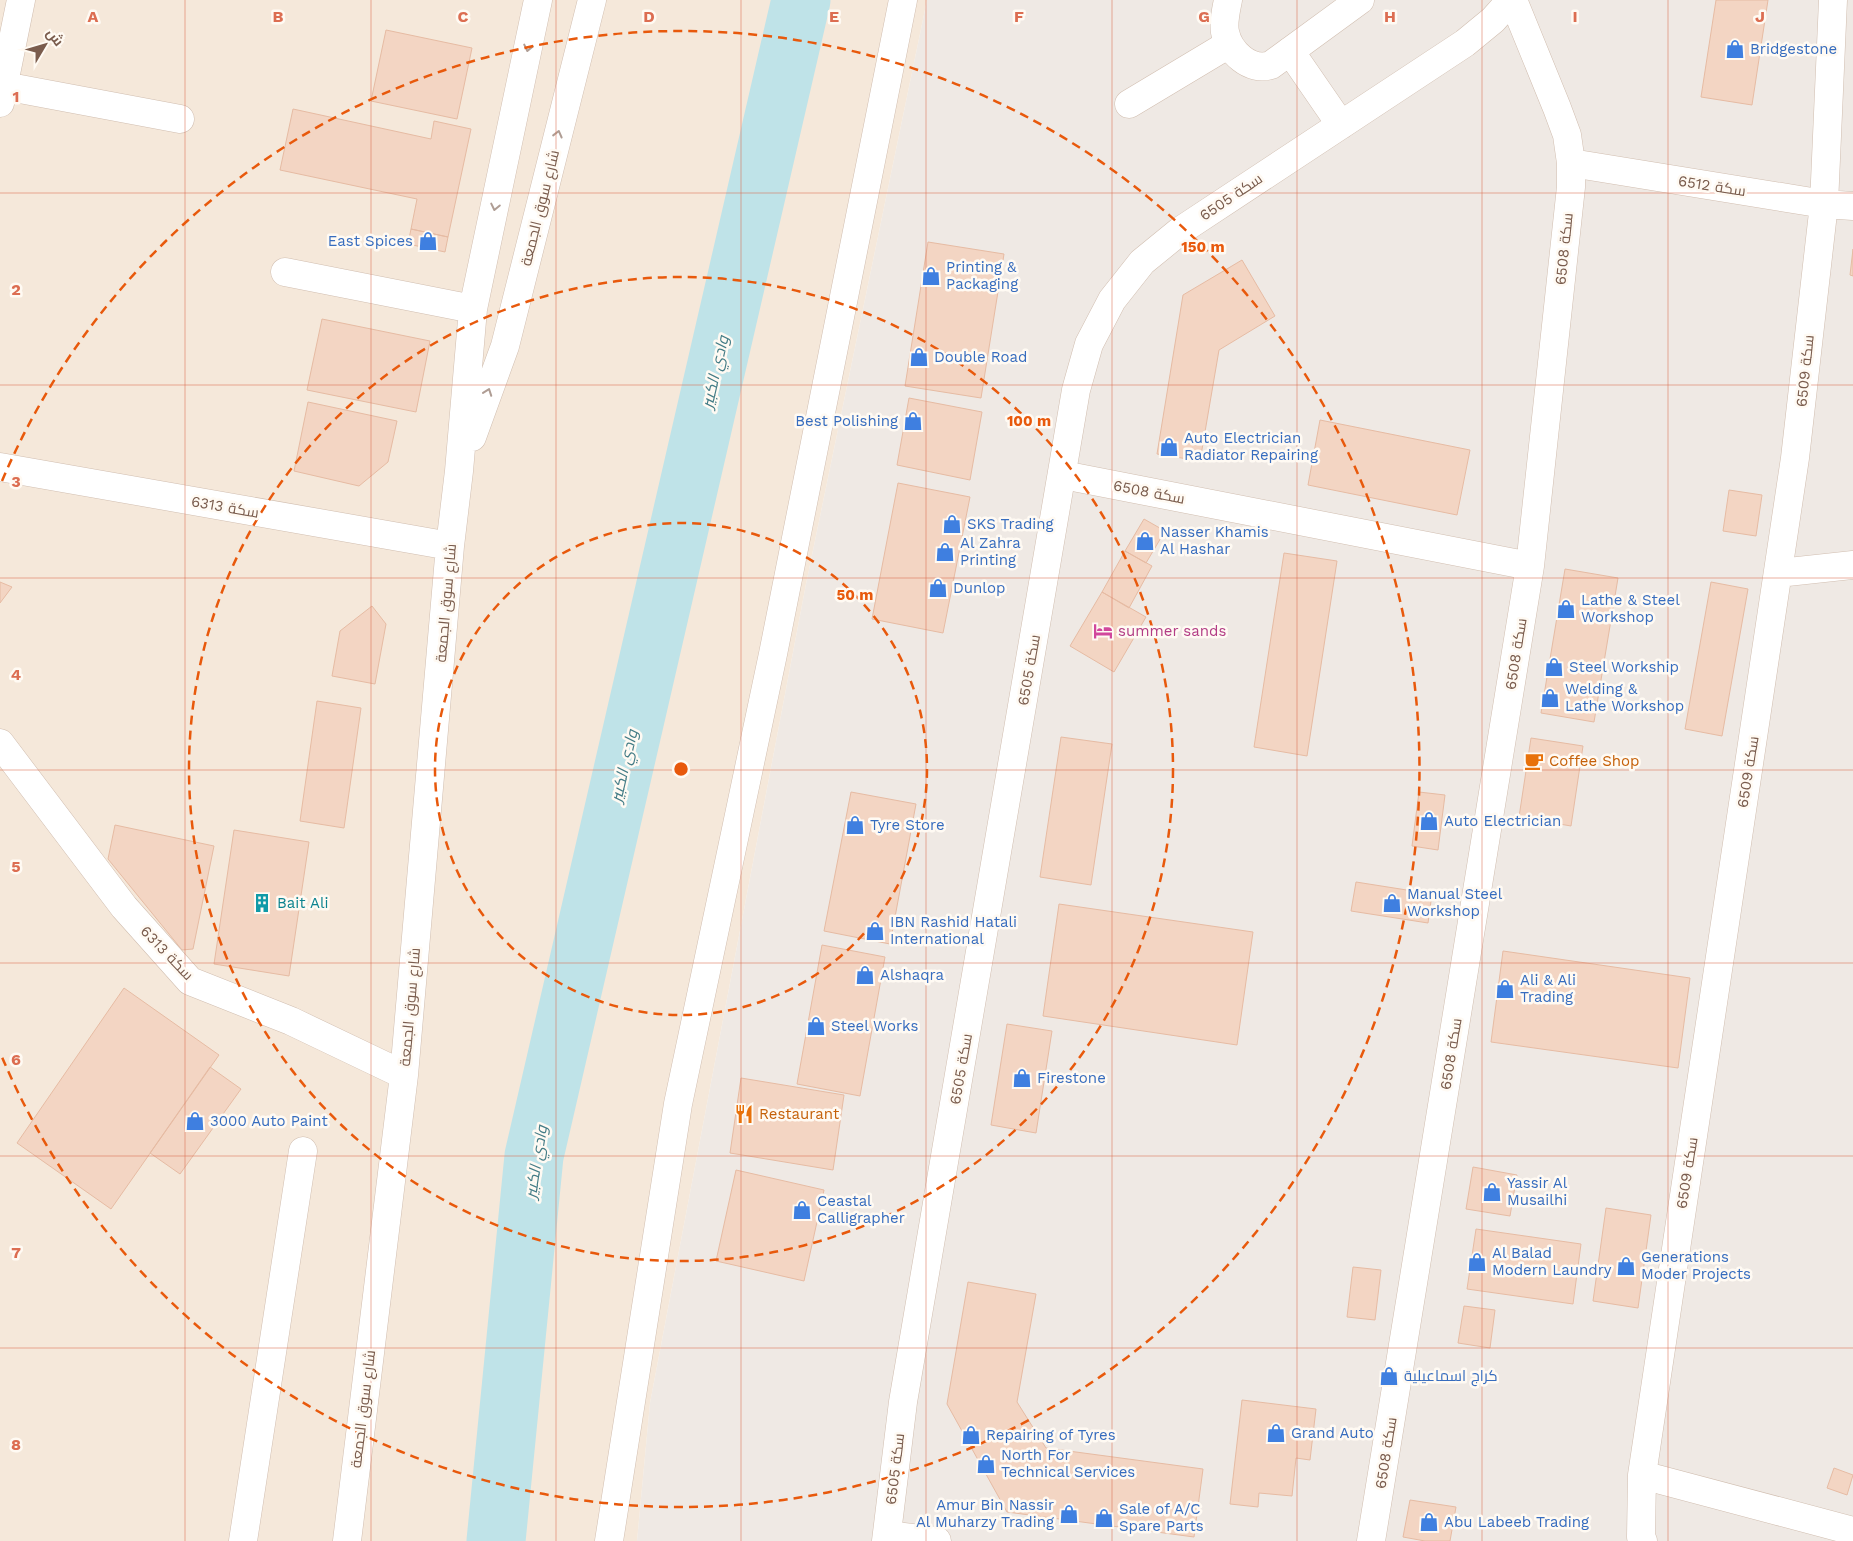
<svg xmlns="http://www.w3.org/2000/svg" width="1853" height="1541" font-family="'Work Sans',Cairo,sans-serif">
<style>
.residential{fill:#f5e8da}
.industrial{fill:#efe9e4}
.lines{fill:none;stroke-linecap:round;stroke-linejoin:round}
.river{stroke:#bfe3e8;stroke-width:59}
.building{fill:#f3d5c3;stroke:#e6bba3}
.minor-casing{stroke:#d1beb0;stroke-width:29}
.minor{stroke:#fff;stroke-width:28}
.oneway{stroke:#af9d94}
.grid{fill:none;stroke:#dc6d51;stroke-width:1;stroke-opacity:0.55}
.ring{fill:none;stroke:#e8590c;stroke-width:2.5;stroke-dasharray:9 6}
.labels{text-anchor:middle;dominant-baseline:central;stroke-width:5;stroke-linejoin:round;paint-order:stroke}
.shop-label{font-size:15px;fill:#366cbe;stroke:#fffaf3;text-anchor:start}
.street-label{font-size:15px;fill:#7a5c4d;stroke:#fffaf3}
.hotel-label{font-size:15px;fill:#b23c85;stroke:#fffaf3;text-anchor:start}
.food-label{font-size:15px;fill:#c56008;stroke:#fffaf3;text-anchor:start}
.culture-label{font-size:15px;fill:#0d838f;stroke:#fffaf3;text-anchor:start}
.water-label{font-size:16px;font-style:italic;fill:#437c86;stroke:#fffaf3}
.grid-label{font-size:16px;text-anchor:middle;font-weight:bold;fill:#dc6d51;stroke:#fffaf3;stroke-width:5;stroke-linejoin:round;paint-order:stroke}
.centre{fill:#e8590c;stroke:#fffaf3;stroke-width:2.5}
.ring-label{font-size:15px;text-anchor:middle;font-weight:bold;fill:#e8590c;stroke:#fffaf3;stroke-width:5;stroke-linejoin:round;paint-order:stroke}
</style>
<rect width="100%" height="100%" fill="#fdf6ec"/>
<!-- residential -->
<path class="residential" d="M0 0H927L806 584 650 1403 637 1541H0Z"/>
<!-- industrial -->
<path class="industrial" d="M927 0H1853V1541H637L650 1403 806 584Z"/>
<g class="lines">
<!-- river -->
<path class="river" d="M496 1541 534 1156 801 0"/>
</g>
<!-- building -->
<path class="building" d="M1716 0H1768L1752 105 1701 97Z
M386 30 472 48 457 119 371 101Z
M293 109 431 139 434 121 471 129 448 237 411 229 417 199 280 170Z
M411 229 448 237 445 252 408 244Z
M928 242 1004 254 981 398 905 386Z
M1853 249V276L1850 275Z
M1242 260 1275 316 1219 350 1200 461 1157 454 1183 295Z
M322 319 430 341 416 412 307 390Z
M909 398 982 412 970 480 897 465Z
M308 402 397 421 388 462 359 486 294 471Z
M1320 420 1470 450 1457 515 1308 485Z
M898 483 970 497 943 633 872 619Z
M1729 490 1762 495 1756 536 1723 531Z
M1144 519 1165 531 1146 563 1125 551Z
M1125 551 1152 566 1129 608 1102 592Z
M1284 553 1337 561 1307 756 1254 747Z
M1565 569 1618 578 1594 722 1541 713Z
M0 582 12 587 0 603Z
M1711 582 1748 589 1722 736 1685 729Z
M1102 592 1146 617 1114 672 1070 646Z
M372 606 386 624 375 684 332 676 340 631Z
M317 701 361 708 344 828 300 821Z
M1061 737 1112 744 1091 885 1040 877Z
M1531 738 1583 746 1571 826 1519 817Z
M851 792 916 804 890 944 824 931Z
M1419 792 1445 795 1438 850 1412 846Z
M115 825 214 846 193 949 182 950 108 859Z
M234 830 309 842 289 976 214 964Z
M1356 882 1432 894 1428 923 1351 911Z
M1059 904 1253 932 1237 1045 1043 1016Z
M822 945 885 957 860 1096 797 1084Z
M1503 951 1690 978 1678 1068 1491 1042Z
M124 988 219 1055 111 1209 17 1143Z
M1007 1024 1052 1031 1036 1133 991 1125Z
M210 1067 241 1089 180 1174 150 1153Z
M741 1078 844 1095 833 1170 730 1153Z
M1473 1167 1517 1175 1510 1216 1466 1209Z
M736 1170 824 1190 804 1281 716 1261Z
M1606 1208 1651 1215 1638 1308 1593 1301Z
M1476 1229 1581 1244 1573 1304 1467 1289Z
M1353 1267 1381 1270 1375 1320 1347 1317Z
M968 1282 1036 1294 1017 1402 1046 1448 1203 1469 1194 1537 1007 1512 947 1404Z
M1464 1306 1495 1310 1490 1348 1458 1343Z
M1242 1400 1316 1409 1310 1460 1296 1458 1292 1496 1259 1493 1258 1507 1230 1504Z
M1834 1468 1853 1475 1847 1495 1827 1488Z
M1410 1500 1456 1507 1450 1541H1425L1403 1537Z"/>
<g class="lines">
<!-- minor casing -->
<g class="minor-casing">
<path id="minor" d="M1228 0C1226 10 1223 22 1225 32 1229 52 1250 72 1271 65L1360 0
M1290 51 1341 125
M4 86 180 119
M0 103 21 0
M1129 104 1229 44
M1571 163 1824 204 1853 206
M285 272 473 309
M472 437 505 346 592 0
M0 467 450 546
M1063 475 1530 566
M1778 573 1853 565
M0 743 124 907 190 981 291 1021 404 1075
M1642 1475 1853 1531
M887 1535 937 1541
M243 1541 303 1151
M347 1541 404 1075 450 546 459 471 473 309 538 0
M609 1541 678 1104 773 654 903 0
M886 1541 903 1402 1076 390 1089 344 1112 300 1142 262 1180 231 1465 43 1493 20 1511 0
M1371 1541 1530 566 1571 187V163L1567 135 1557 108 1513 0
M1643 1541 1641 1537 1642 1475 1795 458 1824 204 1833 0"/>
</g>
<!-- minor -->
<use href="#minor" class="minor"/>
</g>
<!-- one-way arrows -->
<defs><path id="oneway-chevron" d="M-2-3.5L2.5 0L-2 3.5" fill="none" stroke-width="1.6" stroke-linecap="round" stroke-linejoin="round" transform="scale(1.25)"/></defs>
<g class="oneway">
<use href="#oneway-chevron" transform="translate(528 48) rotate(102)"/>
<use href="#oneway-chevron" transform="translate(558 134) rotate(-76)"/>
<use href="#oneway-chevron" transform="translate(495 207) rotate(102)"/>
<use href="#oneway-chevron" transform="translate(488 392) rotate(-70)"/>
</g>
<!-- grid -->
<path class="grid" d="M185 0V1541M371 0V1541M556 0V1541M741 0V1541M926 0V1541M1112 0V1541M1297 0V1541M1482 0V1541M1668 0V1541M0 193H1853M0 385H1853M0 578H1853M0 770H1853M0 963H1853M0 1156H1853M0 1348H1853"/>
<!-- distance rings -->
<g class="ring">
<circle cx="681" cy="769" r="246"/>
<circle cx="681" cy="769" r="492"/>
<path d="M2 481A738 738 0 1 1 2 1057"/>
</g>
<!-- icons -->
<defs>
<g id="shop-bare" transform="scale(1.5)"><path d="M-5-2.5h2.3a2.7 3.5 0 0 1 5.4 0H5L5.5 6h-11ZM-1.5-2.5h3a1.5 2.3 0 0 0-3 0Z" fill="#3f7fe0" stroke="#fffaf3" stroke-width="2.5" paint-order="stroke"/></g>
<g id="hotel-bare" transform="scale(1.5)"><path d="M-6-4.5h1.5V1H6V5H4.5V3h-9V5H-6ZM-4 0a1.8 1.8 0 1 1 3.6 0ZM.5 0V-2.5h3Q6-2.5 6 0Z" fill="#d1479c" stroke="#fffaf3" stroke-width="2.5" paint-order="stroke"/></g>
<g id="cafe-bare" transform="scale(1.5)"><path d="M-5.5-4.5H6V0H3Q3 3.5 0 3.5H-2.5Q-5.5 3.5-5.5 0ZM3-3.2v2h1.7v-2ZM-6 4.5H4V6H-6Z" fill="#e8710a" stroke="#fffaf3" stroke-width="2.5" paint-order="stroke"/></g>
<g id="building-bare" transform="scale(1.5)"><path d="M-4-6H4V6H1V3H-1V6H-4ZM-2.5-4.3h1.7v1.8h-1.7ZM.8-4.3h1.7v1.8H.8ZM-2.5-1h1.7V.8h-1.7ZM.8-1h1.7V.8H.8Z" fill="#0f9aa8" stroke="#fffaf3" stroke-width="2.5" paint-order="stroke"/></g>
<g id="restaurant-bare" transform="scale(1.5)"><path d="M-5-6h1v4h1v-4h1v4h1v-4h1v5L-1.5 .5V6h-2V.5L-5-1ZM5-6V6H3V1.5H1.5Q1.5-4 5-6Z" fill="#e8710a" stroke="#fffaf3" stroke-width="2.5" paint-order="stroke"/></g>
</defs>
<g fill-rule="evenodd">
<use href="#shop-bare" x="1735" y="49"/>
<use href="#shop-bare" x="428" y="241"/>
<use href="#shop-bare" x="931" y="276"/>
<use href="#shop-bare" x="919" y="357"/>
<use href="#shop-bare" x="913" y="421"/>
<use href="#shop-bare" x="1169" y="447"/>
<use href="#shop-bare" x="952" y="524"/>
<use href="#shop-bare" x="1145" y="541"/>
<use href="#shop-bare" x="945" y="552"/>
<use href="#shop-bare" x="938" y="588"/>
<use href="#shop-bare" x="1566" y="609"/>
<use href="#hotel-bare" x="1103" y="631"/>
<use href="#shop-bare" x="1554" y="667"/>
<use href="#shop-bare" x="1550" y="698"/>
<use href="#cafe-bare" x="1534" y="761"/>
<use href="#shop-bare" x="1429" y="821"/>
<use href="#shop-bare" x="855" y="825"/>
<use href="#building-bare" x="262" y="903"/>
<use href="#shop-bare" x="1392" y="903"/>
<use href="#shop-bare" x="875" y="931"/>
<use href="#shop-bare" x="865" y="975"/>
<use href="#shop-bare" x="1505" y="989"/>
<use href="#shop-bare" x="816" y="1026"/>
<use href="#shop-bare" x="1022" y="1078"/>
<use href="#restaurant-bare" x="744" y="1114"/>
<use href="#shop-bare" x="195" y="1121"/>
<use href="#shop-bare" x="1492" y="1192"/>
<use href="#shop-bare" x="802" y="1210"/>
<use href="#shop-bare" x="1477" y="1262"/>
<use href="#shop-bare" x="1626" y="1266"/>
<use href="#shop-bare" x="1389" y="1376"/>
<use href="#shop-bare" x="1276" y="1433"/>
<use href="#shop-bare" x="971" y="1435"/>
<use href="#shop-bare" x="986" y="1464"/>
<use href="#shop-bare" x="1069" y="1514"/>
<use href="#shop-bare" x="1104" y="1518"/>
<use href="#shop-bare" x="1429" y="1522"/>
</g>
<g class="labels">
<!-- shop labels -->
<g class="shop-label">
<text x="1750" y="49">Bridgestone</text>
<text x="413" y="241" text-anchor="end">East Spices</text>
<text x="946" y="267">Printing &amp;<tspan x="946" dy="17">Packaging</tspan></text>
<text x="934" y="357">Double Road</text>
<text x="898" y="421" text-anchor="end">Best Polishing</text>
<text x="1184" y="438">Auto Electrician<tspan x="1184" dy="17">Radiator Repairing</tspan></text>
<text x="967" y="524">SKS Trading</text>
<text x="1160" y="532">Nasser Khamis<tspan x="1160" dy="17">Al Hashar</tspan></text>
<text x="960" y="543">Al Zahra<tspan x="960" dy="17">Printing</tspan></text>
<text x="953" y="588">Dunlop</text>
<text x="1581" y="600">Lathe &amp; Steel<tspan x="1581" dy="17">Workshop</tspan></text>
<text x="1569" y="667">Steel Workship</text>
<text x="1565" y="689">Welding &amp;<tspan x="1565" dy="17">Lathe Workshop</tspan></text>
<text x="1444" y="821">Auto Electrician</text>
<text x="870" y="825">Tyre Store</text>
<text x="1407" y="894">Manual Steel<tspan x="1407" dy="17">Workshop</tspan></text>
<text x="890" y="922">IBN Rashid Hatali<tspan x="890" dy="17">International</tspan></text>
<text x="880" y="975">Alshaqra</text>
<text x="1520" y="980">Ali &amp; Ali<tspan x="1520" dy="17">Trading</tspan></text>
<text x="831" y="1026">Steel Works</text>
<text x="1037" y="1078">Firestone</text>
<text x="210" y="1121">3000 Auto Paint</text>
<text x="1507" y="1183">Yassir Al<tspan x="1507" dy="17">Musailhi</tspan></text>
<text x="817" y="1201">Ceastal<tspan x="817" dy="17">Calligrapher</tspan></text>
<text x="1492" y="1253">Al Balad<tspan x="1492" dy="17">Modern Laundry</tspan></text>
<text x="1641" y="1257">Generations<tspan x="1641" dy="17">Moder Projects</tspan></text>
<text x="1404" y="1376">كراج اسماعيلية</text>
<text x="1291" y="1433">Grand Auto</text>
<text x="986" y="1435">Repairing of Tyres</text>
<text x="1001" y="1455">North For<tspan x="1001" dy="17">Technical Services</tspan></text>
<text x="1054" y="1505" text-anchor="end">Amur Bin Nassir<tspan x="1054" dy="17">Al Muharzy Trading</tspan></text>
<text x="1119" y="1509">Sale of A/C<tspan x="1119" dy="17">Spare Parts</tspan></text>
<text x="1444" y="1522">Abu Labeeb Trading</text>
</g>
<!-- street labels -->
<g class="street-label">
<text transform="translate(1712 186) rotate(9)">سكة 6512</text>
<text transform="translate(1231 197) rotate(-34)">سكة 6505</text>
<text transform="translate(540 208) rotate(-76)">شارع سوق الجمعة</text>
<text transform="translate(1564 249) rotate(-84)">سكة 6508</text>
<text transform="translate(1805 371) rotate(-84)">سكة 6509</text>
<text transform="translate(1149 492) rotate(11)">سكة 6508</text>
<text transform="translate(225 507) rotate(10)">سكة 6313</text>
<text transform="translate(446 603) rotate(-85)">شارع سوق الجمعة</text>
<text transform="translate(1516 654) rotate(-81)">سكة 6508</text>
<text transform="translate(1029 670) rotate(-80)">سكة 6505</text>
<text transform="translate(1748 772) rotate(-81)">سكة 6509</text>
<text transform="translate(167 953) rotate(46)">سكة 6313</text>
<text transform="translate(410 1007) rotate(-85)">شارع سوق الجمعة</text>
<text transform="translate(1451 1054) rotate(-81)">سكة 6508</text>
<text transform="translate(961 1069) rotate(-80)">سكة 6505</text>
<text transform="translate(1687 1173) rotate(-81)">سكة 6509</text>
<text transform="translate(363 1409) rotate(-83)">شارع سوق الجمعة</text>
<text transform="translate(1386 1453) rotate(-81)">سكة 6508</text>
<text transform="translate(895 1469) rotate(-83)">سكة 6505</text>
</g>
<!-- hotel labels -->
<g class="hotel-label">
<text x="1118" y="631">summer sands</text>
</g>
<!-- food labels -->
<g class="food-label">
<text x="1549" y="761">Coffee Shop</text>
<text x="759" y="1114">Restaurant</text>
</g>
<!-- culture labels -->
<g class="culture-label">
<text x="277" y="903">Bait Ali</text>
</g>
<!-- water labels -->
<g class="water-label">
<text transform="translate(715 372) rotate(-77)">وادي الكبير</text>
<text transform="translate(624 766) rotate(-77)">وادي الكبير</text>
<text transform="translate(536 1162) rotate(-81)">وادي الكبير</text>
</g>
</g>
<g class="grid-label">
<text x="93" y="22">A</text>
<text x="278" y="22">B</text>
<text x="463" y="22">C</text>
<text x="649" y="22">D</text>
<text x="834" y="22">E</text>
<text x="1019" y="22">F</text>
<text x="1204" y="22">G</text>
<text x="1390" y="22">H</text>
<text x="1575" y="22">I</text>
<text x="1760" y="22">J</text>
<text x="16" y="102">1</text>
<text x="16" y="295">2</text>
<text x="16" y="487">3</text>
<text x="16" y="680">4</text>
<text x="16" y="872">5</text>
<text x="16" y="1065">6</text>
<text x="16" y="1258">7</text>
<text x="16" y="1450">8</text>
</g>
<circle cx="681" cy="769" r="8" class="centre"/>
<g class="ring-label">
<text x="1203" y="252">150 m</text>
<text x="1029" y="426">100 m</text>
<text x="855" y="600">50 m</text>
</g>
<!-- north arrow -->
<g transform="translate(45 45) rotate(52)" stroke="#fffaf3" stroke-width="4" paint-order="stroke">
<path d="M0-4L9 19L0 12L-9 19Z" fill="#7a5c4d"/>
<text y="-8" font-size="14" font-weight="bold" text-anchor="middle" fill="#7a5c4d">ش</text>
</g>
</svg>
